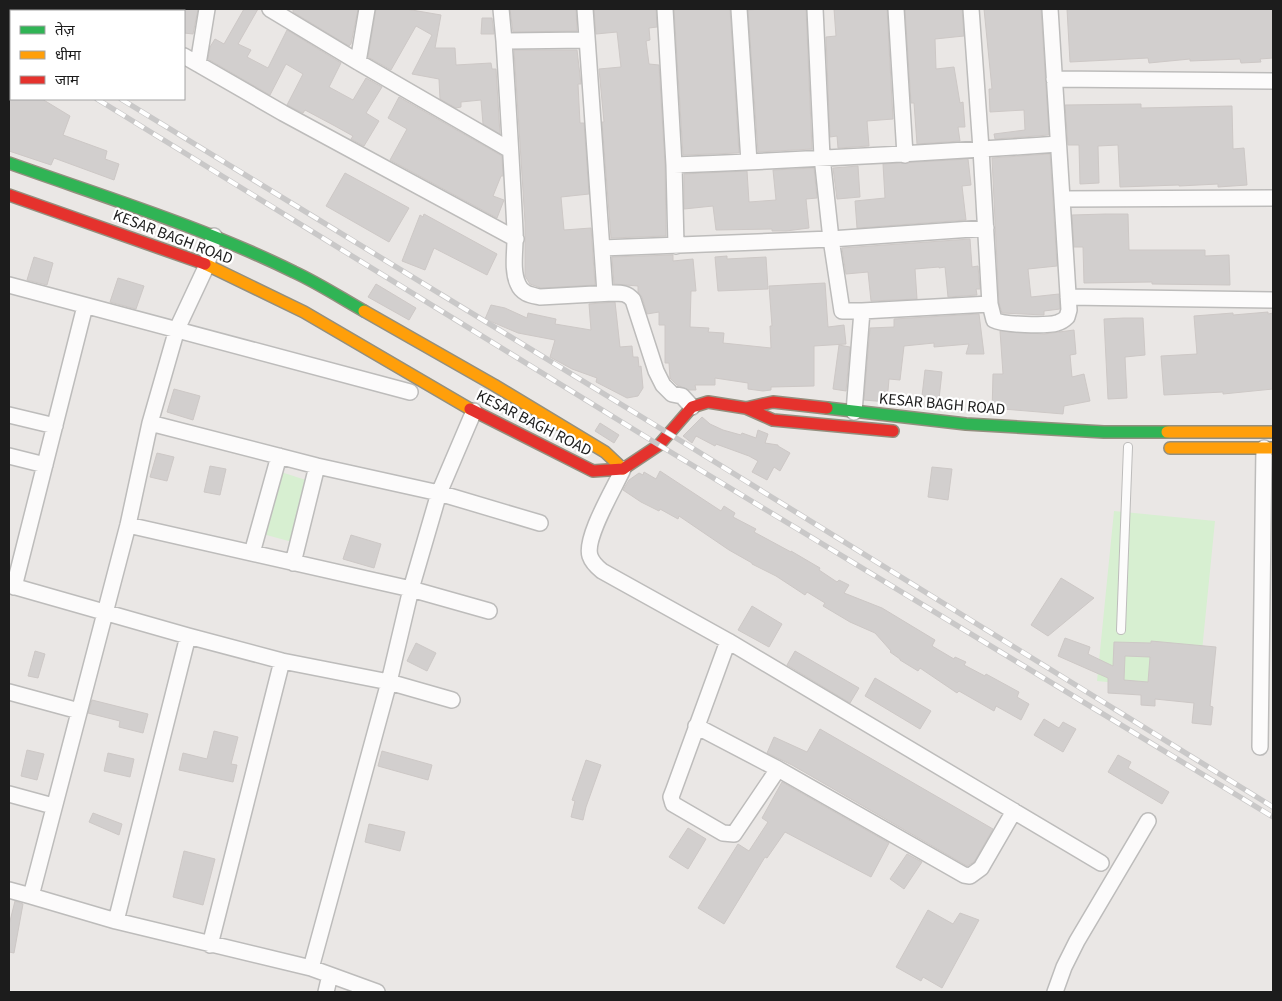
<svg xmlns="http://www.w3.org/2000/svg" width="1282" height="1001" font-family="'Source Sans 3','Noto Sans Devanagari',sans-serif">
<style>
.park{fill:#d7efd1}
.building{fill:#d2cfce;stroke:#cdc8c6;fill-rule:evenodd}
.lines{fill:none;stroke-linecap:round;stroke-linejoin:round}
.lane-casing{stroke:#bdbcbb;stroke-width:10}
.street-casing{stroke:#bdbcbb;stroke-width:18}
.fast-casing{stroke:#938f7e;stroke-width:14}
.slow-casing{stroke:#938f7e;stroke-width:14}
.jam-casing{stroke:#938f7e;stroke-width:14}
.lane{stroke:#fcfbfb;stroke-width:8}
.street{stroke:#fcfbfb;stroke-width:15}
.fast{stroke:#30b455;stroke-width:11}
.slow{stroke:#ff9f0a;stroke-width:11}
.jam{stroke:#e5322d;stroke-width:11}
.rail-casing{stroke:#c9c8c8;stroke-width:5.5}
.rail{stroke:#fff;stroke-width:4;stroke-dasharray:11;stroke-linecap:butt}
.labels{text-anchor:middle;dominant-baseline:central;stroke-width:4.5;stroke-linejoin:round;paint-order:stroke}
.street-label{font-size:16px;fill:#1c1c1c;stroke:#fff}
</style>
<rect width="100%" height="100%" fill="#eae7e5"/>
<!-- park -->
<path class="park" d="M281 472 309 481 292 542 263 534Z
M1114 511 1215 521 1198 691 1097 681Z"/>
<!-- building -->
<path class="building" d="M184 9H198L193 34 184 33Z
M244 9H258L238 44 251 50 247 57 268 68 287 30 341 63 329 87 353 100 366 78 382 87 366 113 379 121 364 146 351 139 353 136 335 126 305 110 303 113 287 105 303 74 286 64 270 95 208 59 210 47 215 39 224 44Z
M293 9H358L351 44 349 46 293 12Z
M376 9H406L441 15 435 48H455L456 65 491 63 492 69H496L500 134 483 124 481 100 461 102V107L456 108 440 99 439 79 412 74 432 35 416 26 391 70 368 57Z
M510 9H576L577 31 513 32Z
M594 9H656L657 27 649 28 650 40 646 41 649 64 659 65 665 165 666 236 611 238 602 122H604L599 69 621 67 617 32 596 34Z
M674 9H730L739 153 683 155Z
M761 9H806L812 149 758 152 748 10Z
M834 9H887L893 119 867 121 869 146 838 148 837 136 830 137 826 37 836 36Z
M905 9H962L964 36 935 39 936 69 954 67 960 103 963 102 965 127H958L960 141 917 144 914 103H911Z
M984 9H1041L1049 135 995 139 994 134 1025 130 1024 110 990 112 989 89H992Z
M1067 9H1273V58L1260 59 1261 62 1241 63 1240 59 1190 61V59L1149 63 1148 58 1070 62Z
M482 18H492L494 34H481Z
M514 50H577L581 84H578L580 123H584L589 194 561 197 564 230 591 228 595 285 541 288 530 284 525 276V222Z
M399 97 502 156 503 176H501L493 196 504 200 497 218 390 160 407 129 388 118Z
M9 99H42L70 116 63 135 107 151 105 159 119 164 114 180 54 158 51 165 9 151Z
M1141 104V108L1232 106 1233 149 1244 148 1247 185 1218 187V184L1179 186V185L1120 187 1118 145 1098 146 1099 183 1080 184 1079 145H1068L1065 105Z
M1050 154 1057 266 1028 269 1031 297 1059 294 1060 309 1044 311V315L1002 313 999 303 992 158Z
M968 159 971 185 962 186 966 220 857 228 855 201 885 198 883 164Z
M858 166 860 197 837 199 833 168Z
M814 168 817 198 806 199 809 228 786 231H772V229L716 230 713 206 684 209V174L747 171 749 202 776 200 773 170Z
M345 173 409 208 389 242 326 206Z
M424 214 497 254 487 275 434 248 425 270 402 261 420 215 423 217Z
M1106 214H1128L1129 250H1205V256L1229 255 1230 285 1152 284V282L1084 283 1083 247H1074L1072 215Z
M970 239 972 267 978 266 980 289H976L977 295 948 297 945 267 939 268V267L915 269 917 299 871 301 868 272 846 274 842 248Z
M673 255V261L693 259 696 291H691L690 327 709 328 708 332 724 333 723 343 771 348 770 326H772L769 286 825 283 828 327 844 325 846 344 814 346V386L771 387V390L763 391 748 389V383L715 378V385H695L696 390H689L677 385 670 378 669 363H665V325H659V312L647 314 642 297 638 292V286L614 284 612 257Z
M727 256V259L766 257 768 289 718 291 715 257Z
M34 257 53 263 47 285 27 280Z
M118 278 144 286 136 309 110 302Z
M376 284 416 308 409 320 368 297Z
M615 302 620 347 632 346 633 357H638L639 367 641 366 643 388 638 396 627 398 596 382 597 378 572 369 550 357 555 340 518 333 485 319 491 305 505 308 527 318 528 313 556 319 555 324 591 330 589 304Z
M1268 312V314L1273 313V389L1223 394V392L1164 395 1161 356 1197 354 1194 316 1233 313V315Z
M979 314 984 354H966L969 344 934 347V343L904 346 900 380 889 379 887 402 864 400 870 328 894 327V319Z
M1124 318H1143L1145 355 1125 357 1127 398 1108 399 1104 319Z
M1074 330 1076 354 1070 355 1072 377 1084 374 1090 401 1064 406 1063 414 1003 409V413H992L993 374H1003L1000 331 1044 334Z
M839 345 850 347 846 391 833 389Z
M925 370 942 372 939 399 922 396Z
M174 389 200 396 193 420 167 412Z
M702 417 710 424 723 430 741 435 742 433 756 438 758 430 768 434 765 443 778 445V446L790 453 780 471 774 467 767 480 752 472 758 461 749 456 716 444 715 446 696 436 692 443 683 436Z
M600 423 619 435 614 443 595 431Z
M157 453 174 457 167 481 150 477Z
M210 466 226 469 220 495 204 492Z
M932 467 952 469 948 500 928 497Z
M660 471 721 511 724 506 735 513 733 517 756 529 754 532 791 552V551L820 568 819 570 837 582 839 580 849 585 844 593 882 608 935 640 932 646 954 659 955 657 966 662 964 665 985 676 986 674 1019 692 1017 697 1029 704 1021 720 996 706 994 711 959 691 957 693 920 668 918 671 900 660V659L890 652 891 651 875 633 850 622 823 606 825 603 807 592 805 595 776 576 752 564V563L729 550 679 516 678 519 660 509 659 511 641 502 623 490 629 480 639 473 643 475 644 472 656 479Z
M351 535 381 544 374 568 343 559Z
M1061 578 1094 598 1048 636 1031 625Z
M752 606 782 624 769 647 738 630Z
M1065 638 1090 647 1088 654 1113 666 1114 642 1151 643V641L1216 647 1210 706 1213 707 1211 725 1192 723 1194 703 1155 699V706L1141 705V695L1108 693V678L1058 656ZM1125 656 1150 657 1148 682 1124 680Z
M416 643 436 653 427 671 407 661Z
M35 651 45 654 38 678 28 676Z
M795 651 859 688 850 703 787 665Z
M875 678 931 711 920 729 865 696Z
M92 700 148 714 143 733 119 727 120 721 88 713Z
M1044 719 1059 728 1063 722 1076 729 1063 752 1034 735Z
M820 729 993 829 974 862 967 866 792 765 767 753 774 737 807 752Z
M214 731 238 737 231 764 237 765 233 782 179 770 183 753 207 759Z
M27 750 44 754 37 780 21 776Z
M382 751 432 765 428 780 378 766Z
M108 753 134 759 130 777 104 771Z
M1118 755 1131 762 1128 768 1169 792 1162 804 1108 772Z
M586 760 601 765 586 807 583 820 571 817 575 801 572 800Z
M782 782 889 843 871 877 785 832 767 858 765 857 724 924 698 908 738 844 749 851 768 822 762 818Z
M93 813 122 824 119 835 89 822Z
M369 824 405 832 400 851 365 842Z
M688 828 706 839 688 869 669 857Z
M184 851 215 859 203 905 173 897Z
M907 854 922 862 904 889 890 879Z
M15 901 23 904 14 953 9 952V925Z
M928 910 953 924 960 913 979 920 942 988 923 977 921 981 896 967Z"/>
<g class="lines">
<!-- lane casing -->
<g class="lane-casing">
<path id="lane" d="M1121 630 1128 447"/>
</g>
<!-- street casing -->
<g class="street-casing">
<path id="street" d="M99 9 103 11
M270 9 358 62 510 150
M501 9 504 41C508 105 512 168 515 231 516 248 511 269 518 284 522 294 531 295 540 297L613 293C622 293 627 293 633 300L656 371 663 385 672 394 682 396 692 407
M585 9 605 293
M665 9 674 165 676 246
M739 9 749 162
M815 9 822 157 831 239 842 311H862L990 304
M896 9 905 155
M971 9 981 149 990 304 994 320C1003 325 1047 326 1057 323 1061 322 1064 320 1067 317L1069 310 1050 9
M164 11V9
M504 41 587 40
M184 56 283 113 516 239
M358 62 367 9
M198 64 207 9
M1054 79 1273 81
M674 165C802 160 930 153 1058 144
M1062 199 1273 198
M214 236 207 265 177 329 150 423 128 525 31 896 116 921 311 968 377 992
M602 248 831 239 986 228
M9 285 410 392
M1068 297 1273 300
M854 412 862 311
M9 415 55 426
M150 423 317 466 439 493 540 523
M9 456 45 465
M623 469C615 487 584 538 590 556 592 562 597 567 602 571L728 641 1101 863
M128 525 411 589 489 611
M252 553 279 456
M293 563 317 466
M9 585 188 636 282 661 389 682 452 700
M14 587 85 306
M728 641 674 789 671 797 673 804 723 833 734 834 778 769
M9 692 79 711
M696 726 778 769 964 875 970 876 981 868 1014 811
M1260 747 1264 448
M9 794 53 806
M9 890 31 896
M116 921 188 636
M210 945 282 661
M311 968 389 682 411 589 439 493 474 411
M326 992 330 975
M1055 992 1064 967 1077 941 1148 821"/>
</g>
<!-- fast casing -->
<g class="fast-casing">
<path id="fast" d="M9 163C104 197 203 227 294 272 318 283 341 298 364 311
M827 408 966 424 1104 432H1167"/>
</g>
<!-- slow casing -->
<g class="slow-casing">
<path id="slow" d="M205 264 304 312 470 409
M364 311 494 385 605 452 623 469
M1167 432H1273
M1170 448H1273"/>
</g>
<!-- jam casing -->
<g class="jam-casing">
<path id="jam" d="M9 195 205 264
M746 408 773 420 893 431
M470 409 593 471 623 469 659 445 692 407 708 402 746 408 773 402 827 408"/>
</g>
<!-- lane -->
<use href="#lane" class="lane"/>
<!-- street -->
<use href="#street" class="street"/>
<!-- fast -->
<use href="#fast" class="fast"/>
<!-- slow -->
<use href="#slow" class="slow"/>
<!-- jam -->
<use href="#jam" class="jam"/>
<!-- rail casing -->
<g class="rail-casing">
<path id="rail" d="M9 30 11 32
M9 44 11 46
M97 99 659 445 1273 817
M121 99 668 433 1273 807"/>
</g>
<!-- rail -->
<use href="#rail" class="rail"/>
</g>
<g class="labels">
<!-- street labels -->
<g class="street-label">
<text transform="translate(173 237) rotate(21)">KESAR BAGH ROAD</text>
<text transform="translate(942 404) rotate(5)">KESAR BAGH ROAD</text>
<text transform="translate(534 423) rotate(27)">KESAR BAGH ROAD</text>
</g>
</g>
<!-- border -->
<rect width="1282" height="1001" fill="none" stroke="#1c1c1c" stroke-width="20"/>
<!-- legend -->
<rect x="10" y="10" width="175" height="90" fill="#ffffff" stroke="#a4a4a4"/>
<rect x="20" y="26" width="25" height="8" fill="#30b455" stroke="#a4a4a4"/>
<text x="55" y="35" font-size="15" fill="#1c1c1c">तेज़</text>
<rect x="20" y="51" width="25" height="8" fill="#ff9f0a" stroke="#a4a4a4"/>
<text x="55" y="60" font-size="15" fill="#1c1c1c">धीमा</text>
<rect x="20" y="76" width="25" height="8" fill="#e5322d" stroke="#a4a4a4"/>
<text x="55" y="85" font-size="15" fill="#1c1c1c">जाम</text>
</svg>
